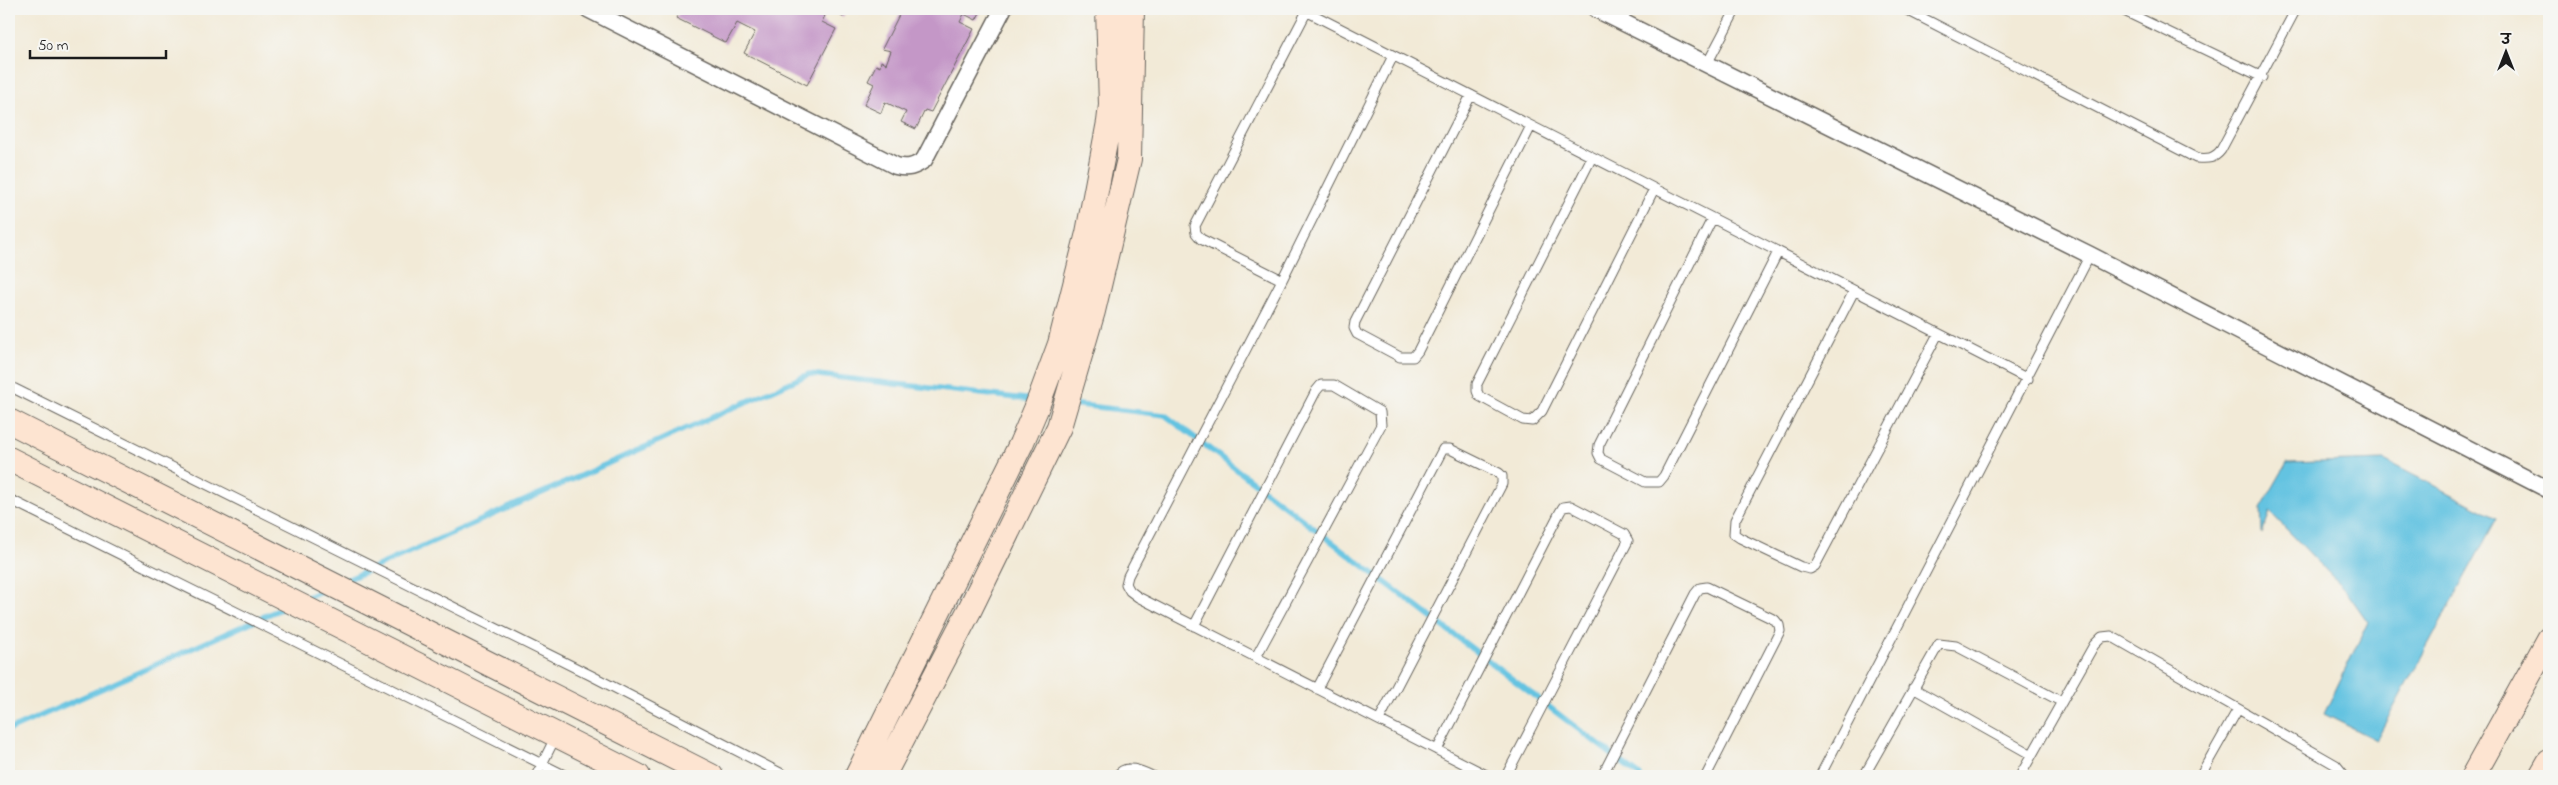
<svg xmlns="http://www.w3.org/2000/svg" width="2558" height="785" font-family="'Indie Flower','Playpen Sans Deva',sans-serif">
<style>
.water{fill:#63c3e1;stroke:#40707e}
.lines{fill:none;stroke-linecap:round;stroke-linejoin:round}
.stream{stroke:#63c3e1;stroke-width:5.5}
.building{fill:#c497c7}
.lane-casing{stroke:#67645d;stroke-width:11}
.street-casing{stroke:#67645d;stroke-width:19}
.secondary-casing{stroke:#67645d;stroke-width:26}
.lane{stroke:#fff;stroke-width:9}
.street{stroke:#fff;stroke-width:16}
.secondary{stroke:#fde4d1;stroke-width:24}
</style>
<rect width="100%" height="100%" fill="#f6f6f2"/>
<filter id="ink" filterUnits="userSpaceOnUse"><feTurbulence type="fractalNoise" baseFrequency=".02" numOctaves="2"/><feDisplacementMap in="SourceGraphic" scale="10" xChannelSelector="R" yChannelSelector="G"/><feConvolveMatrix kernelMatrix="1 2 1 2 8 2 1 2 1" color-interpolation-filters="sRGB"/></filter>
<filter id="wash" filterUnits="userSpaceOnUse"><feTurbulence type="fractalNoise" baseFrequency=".0096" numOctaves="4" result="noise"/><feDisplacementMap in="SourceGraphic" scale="20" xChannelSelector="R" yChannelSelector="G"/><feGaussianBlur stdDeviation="1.12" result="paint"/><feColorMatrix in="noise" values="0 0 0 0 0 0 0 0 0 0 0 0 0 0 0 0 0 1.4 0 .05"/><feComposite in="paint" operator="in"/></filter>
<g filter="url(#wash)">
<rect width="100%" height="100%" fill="#f2ead7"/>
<!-- water -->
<path class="water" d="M2384 460 2497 518 2376 740 2324 714 2368 622 2346 591 2270 512 2262 534 2261 508 2287 463Z"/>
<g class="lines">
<!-- stream -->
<path class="stream" d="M1071 404 1165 415 1640 776
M342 582 809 374 1034 400
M303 599 327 588
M9 730 285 607"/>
</g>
<g id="blocks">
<!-- building -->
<path class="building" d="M681 9H847L843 17 828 9 822 22 836 29 807 85 744 53 755 32 737 23 726 43 676 18Z
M902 9H982L976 20 964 14 960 22 974 29 931 112 925 110 916 129 901 122 906 112 885 102 881 113 864 105 874 84 868 81 876 65 880 67 881 61 886 64 891 51 882 49Z"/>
</g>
</g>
<g filter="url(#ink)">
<use href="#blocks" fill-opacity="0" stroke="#67645d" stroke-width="1"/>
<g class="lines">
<!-- lane casing -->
<g class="lane-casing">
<path id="lane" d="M1905 9 2196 158C2208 159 2214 159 2221 150L2296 9
M2120 9 2262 77
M1306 11 2028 379
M1393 56 1282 280 1128 576 1126 584 1130 591 1138 597 1488 776
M1707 64 1736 9
M1471 95 1355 322 1354 328 1357 334 1400 357H1413L1418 351 1531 126
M1592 157 1477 384V391L1479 396 1523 420 1532 421 1542 411 1654 189
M1712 219 1599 445 1598 453 1601 459 1645 482H1659L1664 476 1778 252
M1282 280 1201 239 1196 233 1195 226 1308 9
M1854 291 1735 520 1734 534 1740 538 1801 567 1810 569 1815 566 1938 334
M9 386 590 675 786 776
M9 499 566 776
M1194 626 1316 391 1321 385H1334L1380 412 1381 425 1256 657
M1913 688 2032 755
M1317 689 1443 449H1450L1499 473 1502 476V484L1379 720
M1437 750 1560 512 1563 507 1571 506 1624 534 1628 541 1506 776
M536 776 556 736
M1117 776C1125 763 1142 771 1152 776
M1602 776 1695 594 1700 588 1707 587 1775 620 1779 625 1780 631 1706 776
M1820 776 2090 255
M1864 776 1939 644 1956 646 2062 702
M2020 776 2094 645 2102 637 2111 636 2336 765 2345 776
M2200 776 2238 709"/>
</g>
<!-- street casing -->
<g class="street-casing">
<path id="street" d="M588 9 896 166C908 169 914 167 924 160L1003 9
M1596 9 2090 255 2549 490"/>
</g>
<!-- secondary casing -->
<g class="secondary-casing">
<path id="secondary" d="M9 421 711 776
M9 459 638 776
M857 776 1021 444 1036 409 1060 344 1088 233 1109 122 1111 105 1108 9
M883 776 969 611 1059 427 1093 311 1129 159 1132 9
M2473 776 2549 639
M2541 776 2549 762"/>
</g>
<!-- lane -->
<use href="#lane" class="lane"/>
<!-- street -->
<use href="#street" class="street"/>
<!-- secondary -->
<use href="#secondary" class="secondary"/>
</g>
</g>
<!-- margin -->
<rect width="2558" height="785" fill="none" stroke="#f6f6f2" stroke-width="30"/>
<!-- north arrow -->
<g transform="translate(2506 52)" stroke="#f6f6f2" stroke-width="4" paint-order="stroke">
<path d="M0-4L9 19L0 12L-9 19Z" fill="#1c1c1c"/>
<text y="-8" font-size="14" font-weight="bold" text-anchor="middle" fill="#1c1c1c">उ</text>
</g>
<!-- scale -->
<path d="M30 50v8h136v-8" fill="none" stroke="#1c1c1c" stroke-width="2.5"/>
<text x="38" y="50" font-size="15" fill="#1c1c1c" stroke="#f6f6f2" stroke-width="4" paint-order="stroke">50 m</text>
</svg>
